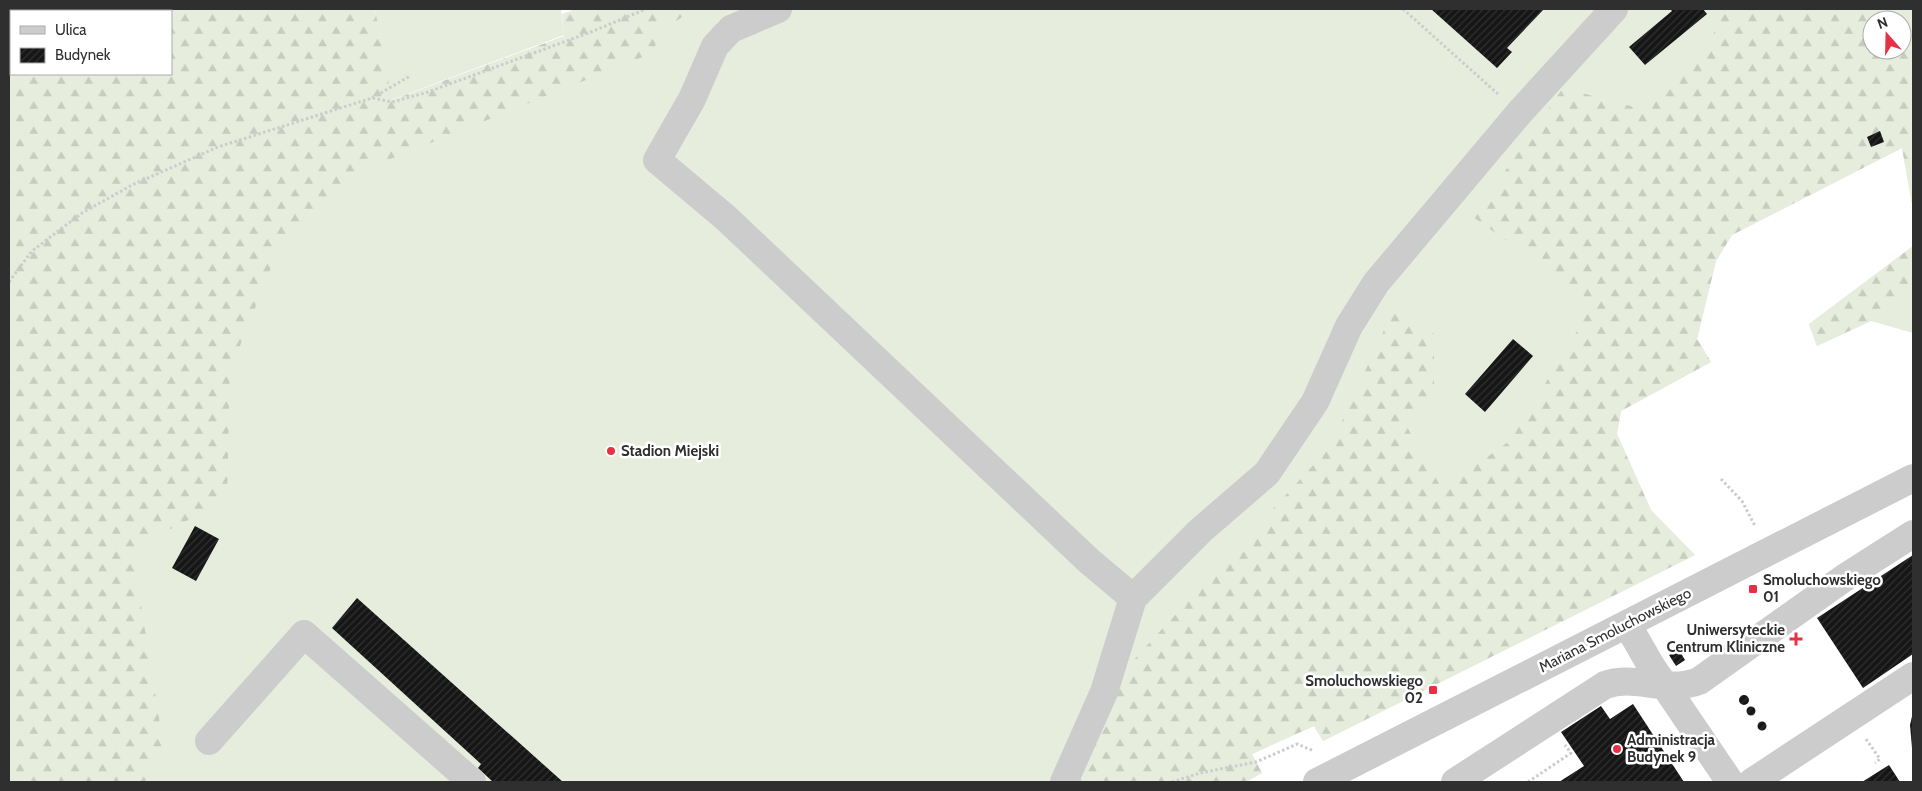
<svg xmlns="http://www.w3.org/2000/svg" width="1922" height="791" font-family="Cabin,sans-serif">
<style>
.grass{fill:#e6eddd;fill-rule:evenodd}
.forest{fill:url(#forest-firs);fill-rule:evenodd}
.building{fill:url(#building-hatch)}
.lines{fill:none;stroke-linecap:round;stroke-linejoin:round}
.path{stroke:#ccc;stroke-width:3;stroke-dasharray:2.5 2.5;stroke-linecap:butt}
.minor{stroke:#ccc;stroke-width:28}
.poi-dot{fill:#e83045;stroke:#fff;stroke-width:2}
.labels{text-anchor:middle;dominant-baseline:central;stroke-width:5;stroke-linejoin:round;paint-order:stroke}
.poi-label{font-size:15px;font-weight:bold;fill:#2f2f2f;stroke:#fff;text-anchor:start}
.street-label{font-size:15px;fill:#2f2f2f;stroke:#fff}
</style>
<defs>
<pattern id="forest-firs" width="22" height="20" patternUnits="userSpaceOnUse" patternTransform="scale(1.25)"><rect width="22" height="20" fill="#e6eddd"/><path d="M5 1l3.5 6h-7zM16 11l3.5 6h-7z" fill="#c6ccbe"/></pattern>
<pattern id="building-hatch" width="6" height="6" patternUnits="userSpaceOnUse" patternTransform="scale(1.25)"><rect width="6" height="6" fill="#161616"/><path d="M-1 1l2-2M0 6l6-6M5 7l2-2" fill="none" stroke="#303030"/></pattern>
</defs>
<rect width="100%" height="100%" fill="#fff"/>
<!-- grass -->
<path class="grass" d="M375 9H561L564 35 391 100Z
M669 9H1913V209L1902 148 1732 235 1716 261 1697 339 1711 362 1621 411 1617 434 1651 510 1695 555 1323 741 1314 726 1252 754 1262 773 1246 782H9V368L134 230ZM1872 20H1902V50H1872Z
M1913 246V333L1871 321 1817 346 1809 324Z"/>
<!-- forest -->
<path class="forest" d="M9 9H375L392 100 564 36 562 14 575 9H687L681 18 656 33 655 52 361 171 276 255 230 371 227 501 132 548 163 743 145 782H9ZM11 11H171V74H11Z
M1719 9H1913V209L1902 148 1732 235 1716 261 1697 339 1711 362 1621 411 1617 434 1651 510 1695 555 1323 741 1314 726 1252 754 1262 773 1246 782H1064L1104 692 1330 447 1396 304 1434 334V390L1402 418 1442 489 1511 440 1594 303 1473 217 1563 88 1634 107 1710 51ZM1872 20H1902V50H1872Z
M1913 246V295C1896 300 1878 305 1871 321L1817 346 1809 324Z"/>
<!-- building -->
<path class="building" d="M1431 9H1544L1507 48 1512 52 1497 68Z
M1670 9H1703L1707 14 1645 65 1629 47 1672 11Z
M1880 131 1884 142 1871 147 1867 137Z
M1513 339 1533 356 1485 412 1465 394Z
M195 526 219 539 196 581 172 568Z
M1913 555V654L1863 688 1817 618Z
M357 598 563 782H493L478 768 481 764 332 628Z
M1679 650 1685 660 1676 666 1669 655Z
M1739 700a5 5 0 1 1 10 0a5 5 0 1 1-10 0Z
M1633 704 1684 782H1559L1584 766 1561 732 1601 706 1610 719Z
M1746.5 711a4.5 4.5 0 1 1 9 0a4.5 4.5 0 1 1-9 0Z
M1913 712V748H1912L1910 725Z
M1757.5 726a4.5 4.5 0 1 1 9 0a4.5 4.5 0 1 1-9 0Z
M1889 765 1900 782H1862Z"/>
<g class="lines">
<!-- path -->
<path class="path" d="M1403 9 1498 94
M372 98 410 76
M9 282 32 251 82 213 132 185 218 147 372 98 392 102 425 93 591 32 646 9
M1721 479 1742 501 1755 526
M1866 739 1880 759 1875 763
M1172 782 1200 773 1256 762 1297 744 1314 751
M1528 782 1571 753 1565 745"/>
<!-- minor -->
<path class="minor" d="M778 9 731 29 715 46 692 99 657 160 726 218 1089 561 1133 598
M1627 624 1650 664 1730 782
M209 741 304 634 472 782
M1064 782 1104 692 1133 598 1200 531 1267 473 1315 402 1349 326 1376 283 1520 112 1614 9
M1317 782 1913 478
M1455 782 1605 685C1635 674 1665 694 1699 681L1847 576 1913 534
M1752 782 1913 676"/>
</g>
<!-- markers -->
<g class="poi-dot">
<circle cx="611" cy="451" r="5"/>
<rect x="1748" y="584" width="10" height="10" rx="2.5"/>
<path d="M1793.5 631.5h5v5h5v5h-5v5h-5v-5h-5v-5h5z"/>
<rect x="1428" y="685" width="10" height="10" rx="2.5"/>
<circle cx="1617" cy="749" r="5"/>
</g>
<g class="labels">
<!-- poi labels -->
<g class="poi-label">
<text x="621" y="451">Stadion Miejski</text>
<text x="1763" y="580">Smoluchowskiego<tspan x="1763" dy="17">01</tspan></text>
<text x="1785" y="630" text-anchor="end">Uniwersyteckie<tspan x="1785" dy="17">Centrum Kliniczne</tspan></text>
<text x="1423" y="681" text-anchor="end">Smoluchowskiego<tspan x="1423" dy="17">02</tspan></text>
<text x="1627" y="740">Administracja<tspan x="1627" dy="17">Budynek 9</tspan></text>
</g>
<!-- street labels -->
<g class="street-label">
<text transform="translate(1615 630) rotate(-27)">Mariana Smoluchowskiego</text>
</g>
</g>
<!-- border -->
<rect width="1922" height="791" fill="none" stroke="#2f2f2f" stroke-width="20"/>
<!-- legend -->
<rect x="10" y="10" width="162" height="65" fill="#ffffff" stroke="#acacac"/>
<rect x="20" y="26" width="25" height="8" fill="#cccccc" stroke="#acacac"/>
<text x="55" y="35" font-size="15" fill="#2f2f2f">Ulica</text>
<rect x="20" y="48" width="25" height="15" fill="url(#building-hatch)" stroke="#acacac"/>
<text x="55" y="60" font-size="15" fill="#2f2f2f">Budynek</text>
<!-- north arrow -->
<g transform="translate(1887 35) rotate(340)"><circle r="24" fill="#ffffff" stroke="#acacac"/>
<path d="M0-4L9 19L0 12L-9 19Z" fill="#e83045"/>
<text y="-8" font-size="14" font-weight="bold" text-anchor="middle" fill="#2f2f2f">N</text>
</g>
</svg>
